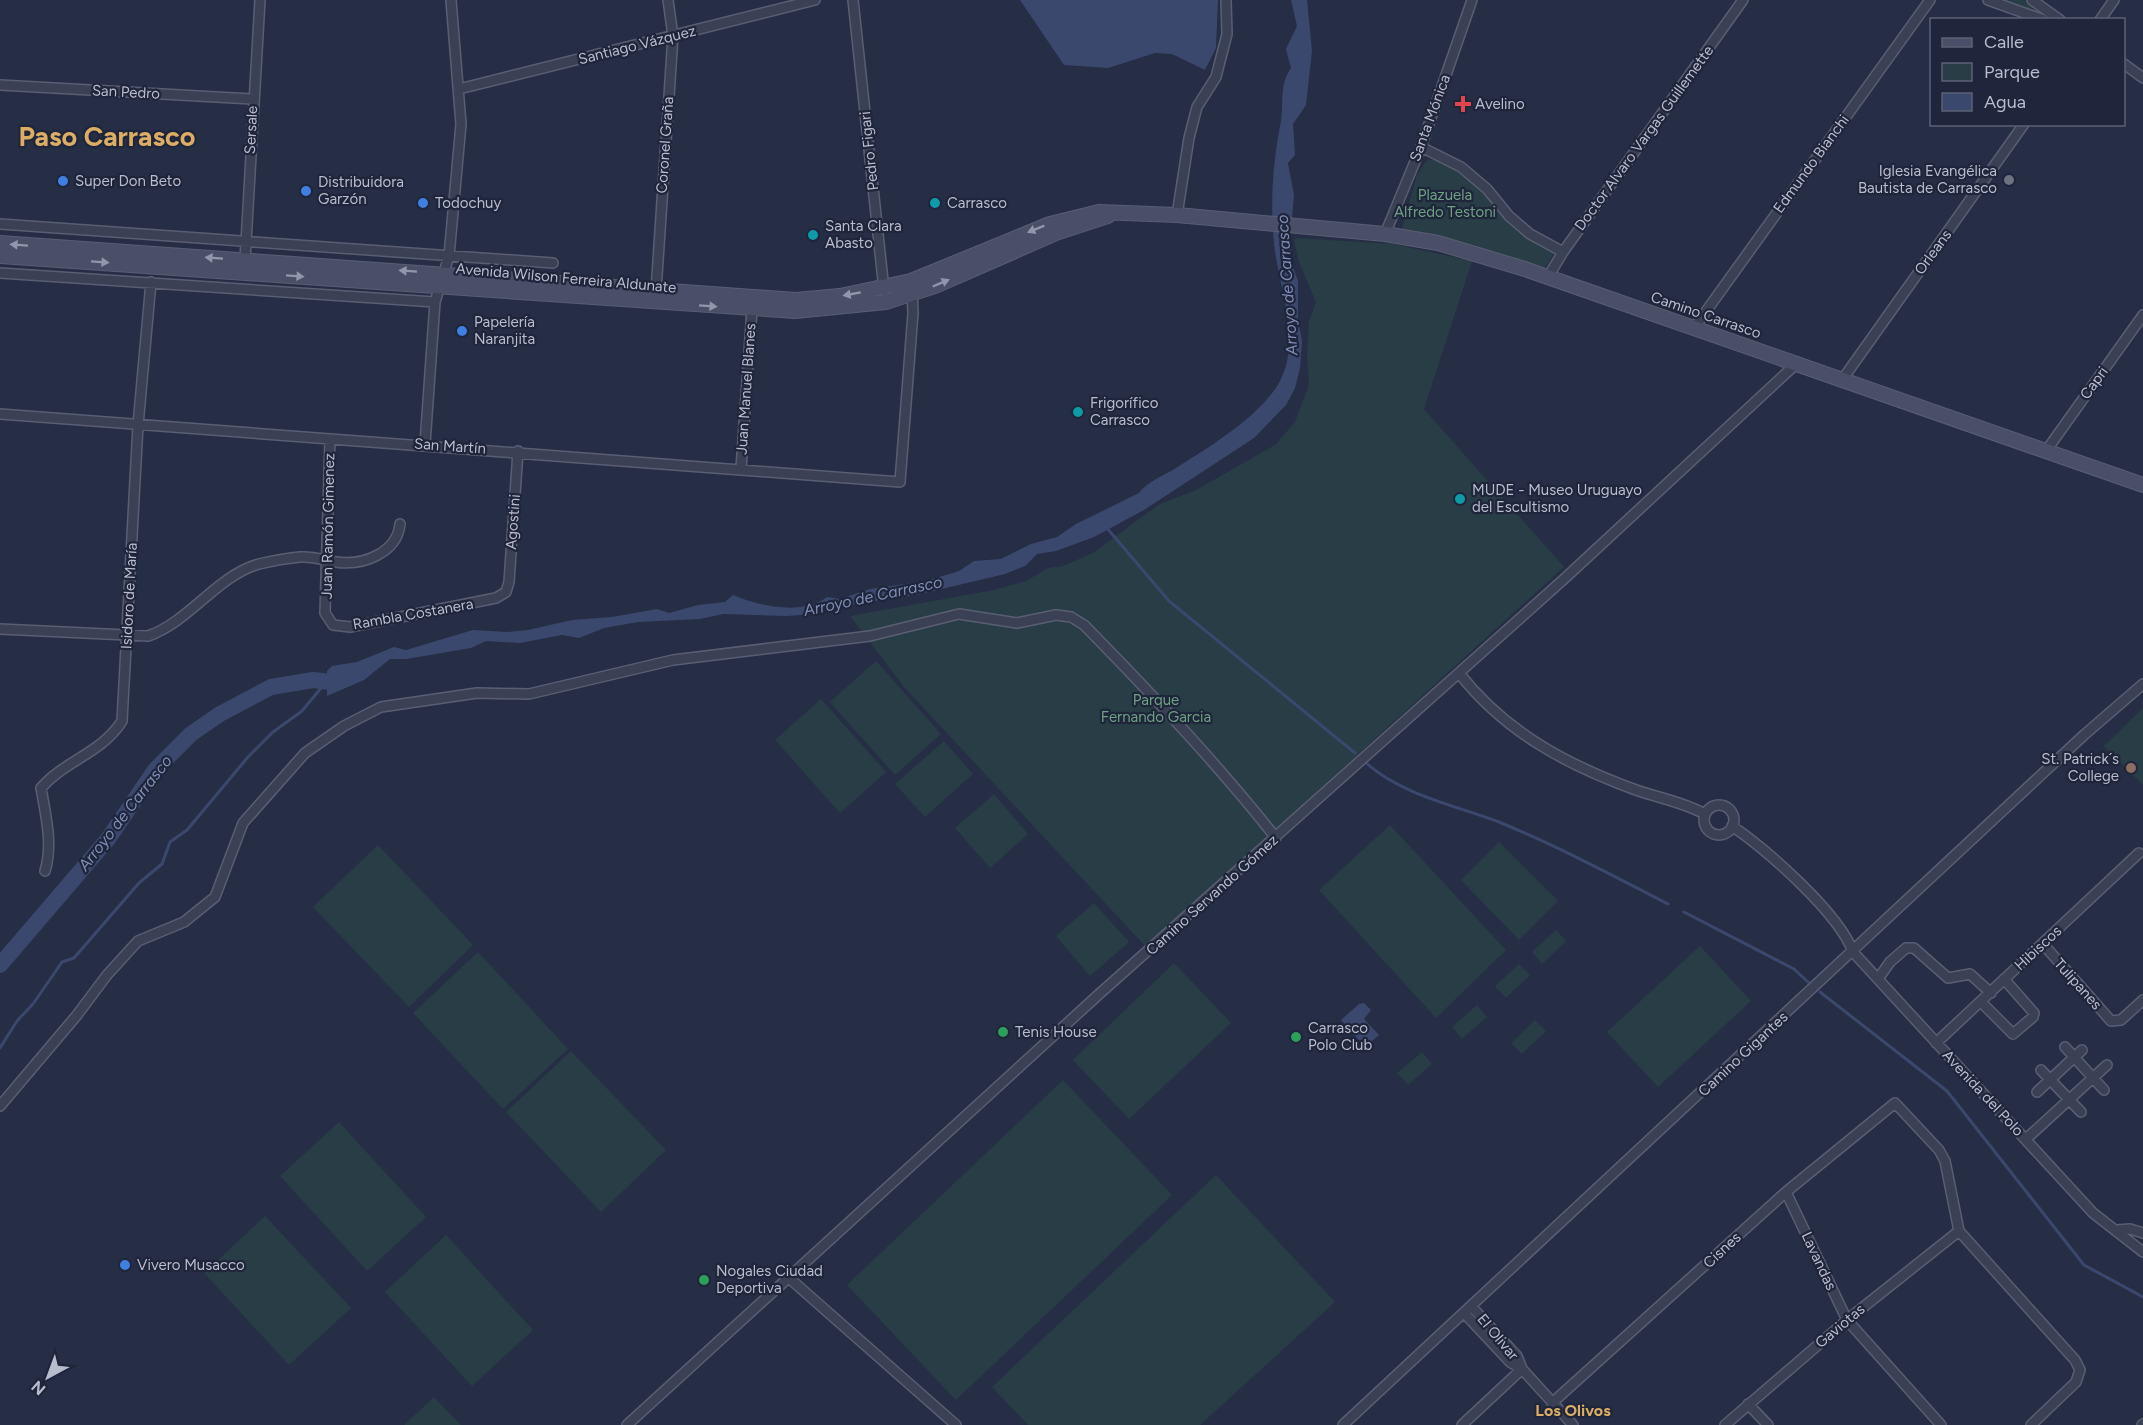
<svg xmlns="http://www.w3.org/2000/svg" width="2143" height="1425" font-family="Figtree,sans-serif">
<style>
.green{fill:#283d46}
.water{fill:#3b486e}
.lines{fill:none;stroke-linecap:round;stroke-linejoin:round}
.stream{stroke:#3b486e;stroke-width:3}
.river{stroke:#3b486e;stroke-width:16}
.minor-casing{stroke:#595e72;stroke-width:12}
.secondary-casing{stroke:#595e72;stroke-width:16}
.minor{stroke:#3b4154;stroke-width:9}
.secondary{stroke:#484f67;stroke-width:14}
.oneway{fill:#9196aa}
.health-dot{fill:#e0444e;stroke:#1f253a;stroke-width:2}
.worship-dot{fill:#6b7280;stroke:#1f253a;stroke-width:2}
.shop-dot{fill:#3f7fe0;stroke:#1f253a;stroke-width:2}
.culture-dot{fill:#0f9aa8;stroke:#1f253a;stroke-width:2}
.education-dot{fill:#8d6e63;stroke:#1f253a;stroke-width:2}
.leisure-dot{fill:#2e9e5b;stroke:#1f253a;stroke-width:2}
.labels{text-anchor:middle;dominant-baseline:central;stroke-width:4.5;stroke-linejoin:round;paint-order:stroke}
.street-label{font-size:15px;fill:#b8bdce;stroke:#1f253a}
.poi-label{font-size:15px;fill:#b8bdce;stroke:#1f253a;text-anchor:start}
.park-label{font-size:15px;fill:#6ea082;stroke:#1f253a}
.water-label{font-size:16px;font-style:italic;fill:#7e8db6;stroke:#1f253a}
.neighbourhood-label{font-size:16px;font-weight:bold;fill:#dcad65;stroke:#1f253a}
.town-label{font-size:27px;font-weight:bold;fill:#dcad65;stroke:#1f253a}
</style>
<rect width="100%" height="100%" fill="#262e45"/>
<!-- green -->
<path class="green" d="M1999 0H2024L2040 14H2038Z
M1427 160C1464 156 1493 211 1518 231 1529 240 1542 246 1554 253L1546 267 1437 236 1401 232 1417 175Z
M1296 238 1393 244 1472 261 1424 409 1564 567 1146 947 905 688 850 616 994 590 1026 581 1048 568 1063 566 1093 553 1158 505 1196 490 1275 445 1295 422 1309 384 1307 355 1309 321 1316 302 1299 262 1294 241Z
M876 661 941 734 895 775 830 702Z
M821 699 886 772 840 813 775 740Z
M2143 708V785L2104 746Z
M944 741 973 774 925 817 895 784Z
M994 794 1028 834 990 868 955 828Z
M1390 825 1506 950 1436 1018 1319 890Z
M1499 842 1558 901 1519 940 1461 880Z
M378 845 473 945 409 1007 313 907Z
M1094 903 1129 942 1090 976 1056 936Z
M1556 930 1566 941 1542 964 1532 952Z
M1700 946 1751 1001 1658 1087 1607 1032Z
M478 952 568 1049 503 1109 413 1013Z
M1174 963 1231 1023 1129 1119 1073 1060Z
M1519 964 1530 975 1506 998 1495 986Z
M1477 1005 1487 1017 1462 1039 1452 1027Z
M1535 1020 1546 1031 1522 1054 1511 1043Z
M571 1051 666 1150 601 1212 506 1112Z
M1422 1052 1432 1064 1408 1085 1397 1073Z
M1063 1080 1172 1195 956 1400 847 1285Z
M339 1122 426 1217 367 1271 280 1176Z
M1216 1175 1335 1302 1200 1425H1028L992 1387Z
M265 1216 351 1308 289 1365 204 1273Z
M446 1235 533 1330 472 1386 385 1292Z
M434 1397 461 1425H404Z"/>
<!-- water -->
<path class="water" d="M1020 0H1218L1216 48 1205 70 1172 54 1155 53 1108 68 1064 65Z
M1291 0H1307L1312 51 1306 105 1293 124 1295 155 1288 163 1294 195 1290 240 1293 267 1298 281V320L1302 341 1300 368 1295 388 1286 405 1254 438 1144 510 1094 537 1056 551 1037 554 1025 566 1005 574 916 595 860 603 812 614 787 616 723 614 700 619 638 622 604 628 579 638 562 635 520 643 486 641 471 648 406 659H390L364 680 327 696V671L332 666 357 662 394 647 406 650 473 630 507 632 528 630 572 620 612 617 657 609 669 613 698 605 725 602 733 595C759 606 802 616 827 597L840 599 870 589 926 581 959 571 974 561 1001 559 1031 544 1057 537 1076 524 1139 493C1148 481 1163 476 1176 468 1208 448 1262 415 1280 381 1302 338 1278 286 1274 243 1270 201 1273 161 1281 121 1284 102 1279 85 1291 68L1286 49 1297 26Z
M1364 1003 1371 1010 1364 1019 1379 1035 1365 1047 1341 1020 1359 1004Z"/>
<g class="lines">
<!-- stream -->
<path class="stream" d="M1106 527 1169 601 1355 753
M1366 763C1402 795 1454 805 1499 822 1557 846 1612 875 1668 904
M1684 912 1794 969 1808 982
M1820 992 1947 1091 2084 1265 2143 1297
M0 1048 17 1021 33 1004 62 962 74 958 139 883 162 864 170 842 187 830 248 757 273 732 302 711 326 682"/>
<!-- river -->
<path class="river" d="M0 965 108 839 155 770 191 734 220 714 271 687 313 680 331 682 346 677"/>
<!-- minor casing -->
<g class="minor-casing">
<path id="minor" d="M853 0 884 290
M1988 0 2044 20
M2032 0 2060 20
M2100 20 2114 0
M2124 64 2143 78
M0 85 252 99
M459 89 815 0
M1421 147 1461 167 1487 189 1509 216 1530 234 1563 252
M1177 215 1189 138 1197 107 1216 77 1227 34 1226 0
M0 224 553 263
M1385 234 1421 147 1472 0
M245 260 260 0
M0 273 435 302
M1548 277 1563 252 1743 0
M656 291 673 36 668 0
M1694 328 1930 0
M1842 380 2024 124
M0 414C300 438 600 458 900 482L913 313 912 290
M330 439 325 613 333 625 350 627 496 598 506 592 509 582 518 451
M425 444 435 302 449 256 461 124 451 0
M2046 451 2143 315
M741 469 752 309
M0 629 148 636C189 622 218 575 259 564 272 561 287 558 300 557 313 556 324 560 336 562 363 566 397 553 400 524
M1459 673C1505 732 1567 765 1636 790 1659 798 1683 802 1705 814
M1704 820a15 15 0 1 1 30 0a15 15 0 1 1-30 0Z
M1732 826C1767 850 1839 913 1853 952L2071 1189 2093 1213 2143 1252
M45 871C53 844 46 817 41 788 64 761 102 753 122 721L138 425 151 282
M2043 944 2111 1021 2121 1020 2143 1000
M1878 979 1890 962 1906 948H1914L1948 978 1970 974 1991 993
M1981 1002 2013 1034 2033 1017 2034 1013 2004 979
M1936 1043 2139 853
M2065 1047 2104 1090
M2041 1070 2081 1112
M2037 1092 2082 1050
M0 1106 77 1015 107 975 138 941 184 922 215 897 243 823 305 753 344 726 381 707 477 693 529 694 673 660 870 636 959 614 1017 623 1056 615 1071 617 1084 625C1151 693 1217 763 1276 838
M2026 1139 2107 1065
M1786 1192 1847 1320 1941 1425
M2117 1230 2130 1229 2143 1233
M1959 1231 2075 1360 2080 1370 2076 1382 2031 1425
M789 1278 956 1425
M1471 1306 1517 1356 1522 1369
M1464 1313 1510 1362 1522 1369 1573 1425
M1552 1403 1786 1192 1895 1103 1939 1150 1945 1161 1959 1231
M1748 1404 1768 1425
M627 1425 1097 996 1564 579 1796 364
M1343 1425 2084 735 2143 684
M1462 1425 1522 1369
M1725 1425 1847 1320 1959 1231
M2142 1425 2143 1424"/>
</g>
<!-- secondary casing -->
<g class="secondary-casing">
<path id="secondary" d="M0 243 796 300 840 296 911 281 1050 224 1099 212 1177 215 1385 234 1438 243 1525 269 2143 485
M0 256 795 311 886 302 935 286 1056 233 1108 216"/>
</g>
<!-- minor -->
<use href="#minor" class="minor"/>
<!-- secondary -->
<use href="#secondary" class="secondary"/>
</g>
<!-- one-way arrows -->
<defs><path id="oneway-solid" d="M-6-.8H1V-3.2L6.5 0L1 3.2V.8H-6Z" transform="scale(1.5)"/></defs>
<g class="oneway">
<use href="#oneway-solid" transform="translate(1036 229) rotate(158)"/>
<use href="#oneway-solid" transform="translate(19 245) rotate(-176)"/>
<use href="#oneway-solid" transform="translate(214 258) rotate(-176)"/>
<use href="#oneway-solid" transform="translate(100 262) rotate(4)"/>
<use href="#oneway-solid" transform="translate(408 271) rotate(-176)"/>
<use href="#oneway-solid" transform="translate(295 276) rotate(4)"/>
<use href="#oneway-solid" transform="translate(941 283) rotate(-23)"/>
<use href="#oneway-solid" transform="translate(852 294) rotate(170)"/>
<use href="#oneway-solid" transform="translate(708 306) rotate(4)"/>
</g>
<!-- markers -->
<path class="health-dot" d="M1460 95h6v6h6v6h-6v6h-6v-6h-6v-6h6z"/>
<circle class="worship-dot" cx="2009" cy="180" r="6"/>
<g class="shop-dot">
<circle cx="63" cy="181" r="6"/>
<circle cx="306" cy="191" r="6"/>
<circle cx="423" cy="203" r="6"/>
<circle cx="462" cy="331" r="6"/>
<circle cx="125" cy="1265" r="6"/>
</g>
<g class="culture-dot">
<circle cx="935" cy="203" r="6"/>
<circle cx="813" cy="235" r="6"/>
<circle cx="1078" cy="412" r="6"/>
<circle cx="1460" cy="499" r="6"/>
</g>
<circle class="education-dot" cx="2131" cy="768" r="6"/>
<g class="leisure-dot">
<circle cx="1003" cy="1032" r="6"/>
<circle cx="1296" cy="1037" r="6"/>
<circle cx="704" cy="1280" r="6"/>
</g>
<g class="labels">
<!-- street labels -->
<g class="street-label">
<text transform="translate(637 45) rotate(-14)">Santiago Vázquez</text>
<text transform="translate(126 92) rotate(3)">San Pedro</text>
<text transform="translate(1430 118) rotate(-70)">Santa Mónica</text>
<text transform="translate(251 130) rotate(-87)">Sersale</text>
<text transform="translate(1644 138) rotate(-54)">Doctor Alvaro Vargas Guillemette</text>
<text transform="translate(665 145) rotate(-86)">Coronel Graña</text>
<text transform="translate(869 151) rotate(-96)">Pedro Figari</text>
<text transform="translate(1811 164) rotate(-54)">Edmundo Bianchi</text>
<text transform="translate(1933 252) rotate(-54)">Orleans</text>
<text transform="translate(566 278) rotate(5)">Avenida Wilson Ferreira Aldunate</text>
<text transform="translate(1706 315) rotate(19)">Camino Carrasco</text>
<text transform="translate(2094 383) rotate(-54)">Capri</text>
<text transform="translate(746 389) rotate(-86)">Juan Manuel Blanes</text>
<text transform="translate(450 446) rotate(4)">San Martín</text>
<text transform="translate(513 522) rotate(-86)">Agostini</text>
<text transform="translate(328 526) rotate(-89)">Juan Ramón Gimenez</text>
<text transform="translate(129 596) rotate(-87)">Isidoro de María</text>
<text transform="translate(413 614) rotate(-10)">Rambla Costanera</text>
<text transform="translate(1212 895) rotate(-42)">Camino Servando Gómez</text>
<text transform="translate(2038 948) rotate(-43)">Hibiscos</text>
<text transform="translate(2078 984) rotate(48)">Tulipanes</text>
<text transform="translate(1743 1054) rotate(-43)">Camino Gigantes</text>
<text transform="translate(1983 1093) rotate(47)">Avenida del Polo</text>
<text transform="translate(1722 1250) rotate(-43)">Cisnes</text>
<text transform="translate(1819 1261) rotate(65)">Lavandas</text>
<text transform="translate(1840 1326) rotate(-40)">Gaviotas</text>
<text transform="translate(1498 1337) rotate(50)">El Olivar</text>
</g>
<!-- poi labels -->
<g class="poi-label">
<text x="1475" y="104">Avelino</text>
<text x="1997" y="171" text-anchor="end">Iglesia Evangélica<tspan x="1997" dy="17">Bautista de Carrasco</tspan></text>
<text x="75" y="181">Super Don Beto</text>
<text x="318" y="182">Distribuidora<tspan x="318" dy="17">Garzón</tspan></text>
<text x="435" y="203">Todochuy</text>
<text x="947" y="203">Carrasco</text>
<text x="825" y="226">Santa Clara<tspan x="825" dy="17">Abasto</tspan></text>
<text x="474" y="322">Papelería<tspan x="474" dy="17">Naranjita</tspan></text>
<text x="1090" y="403">Frigorífico<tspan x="1090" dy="17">Carrasco</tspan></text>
<text x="1472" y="490">MUDE - Museo Uruguayo<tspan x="1472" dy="17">del Escultismo</tspan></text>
<text x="2119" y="759" text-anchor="end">St. Patrick´s<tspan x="2119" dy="17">College</tspan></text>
<text x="1308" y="1028">Carrasco<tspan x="1308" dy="17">Polo Club</tspan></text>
<text x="1015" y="1032">Tenis House</text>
<text x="137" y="1265">Vivero Musacco</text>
<text x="716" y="1271">Nogales Ciudad<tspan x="716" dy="17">Deportiva</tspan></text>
</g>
<!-- park labels -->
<g class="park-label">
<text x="1445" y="195">Plazuela<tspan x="1445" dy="17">Alfredo Testoni</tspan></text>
<text x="1156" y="700">Parque<tspan x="1156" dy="17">Fernando Garcia</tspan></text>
</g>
<!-- water labels -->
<g class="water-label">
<text transform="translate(1287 285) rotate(-94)">Arroyo de Carrasco</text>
<text transform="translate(873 596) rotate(-12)">Arroyo de Carrasco</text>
<text transform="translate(125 813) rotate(-52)">Arroyo de Carrasco</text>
</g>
<!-- neighbourhood labels -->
<g class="neighbourhood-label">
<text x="1573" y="1410">Los Olivos</text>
</g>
<!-- town labels -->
<g class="town-label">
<text x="107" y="136">Paso Carrasco</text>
</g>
</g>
<!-- legend -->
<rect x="1930" y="18" width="195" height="108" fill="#1f253a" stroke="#5c6275" stroke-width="1.5"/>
<rect x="1942" y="38" width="30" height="9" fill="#484f67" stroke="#5c6275" stroke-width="1.5"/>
<text x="1984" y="48" font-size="18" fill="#b8bdce">Calle</text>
<rect x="1942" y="63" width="30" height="18" fill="#283d46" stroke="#5c6275" stroke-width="1.5"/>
<text x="1984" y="78" font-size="18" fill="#b8bdce">Parque</text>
<rect x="1942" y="93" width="30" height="18" fill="#3b486e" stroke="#5c6275" stroke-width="1.5"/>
<text x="1984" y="108" font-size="18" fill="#b8bdce">Agua</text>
<!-- north arrow -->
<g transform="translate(48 1377) rotate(221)" stroke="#1f253a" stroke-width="4.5" paint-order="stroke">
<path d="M0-4.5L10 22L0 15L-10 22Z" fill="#b8bdce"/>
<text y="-9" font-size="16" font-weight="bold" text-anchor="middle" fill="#b8bdce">N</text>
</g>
</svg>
